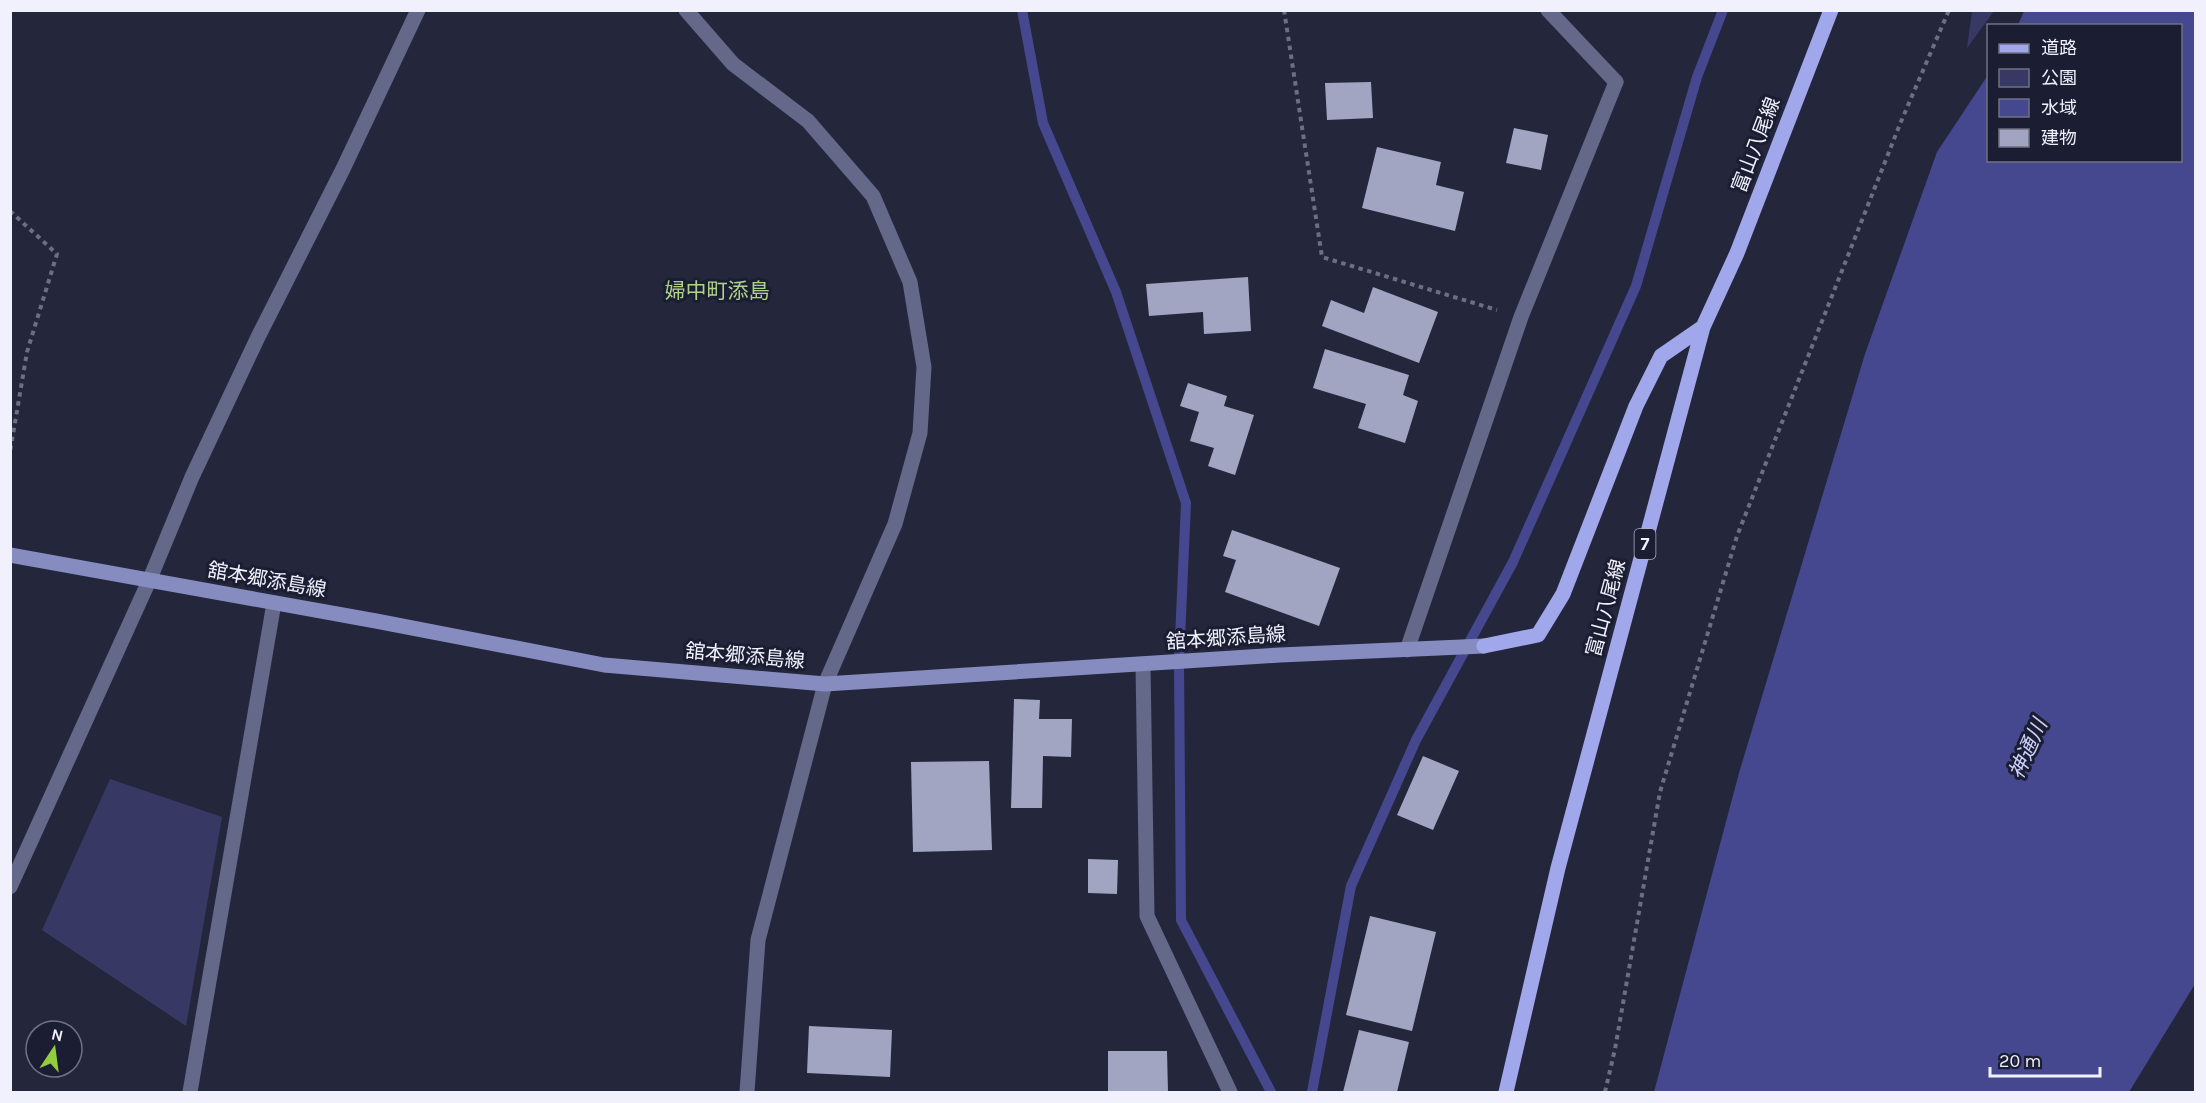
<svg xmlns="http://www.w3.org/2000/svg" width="2206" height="1103" font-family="Karla,'Noto Sans JP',sans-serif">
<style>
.green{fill:#373964}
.water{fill:#46488f}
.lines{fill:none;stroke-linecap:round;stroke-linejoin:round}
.stream{stroke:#46488f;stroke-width:10}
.building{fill:#a2a5c1}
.path{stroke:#6d6f81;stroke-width:4;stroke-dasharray:4.5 4.5;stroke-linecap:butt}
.service{stroke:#646889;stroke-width:15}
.minor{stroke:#646889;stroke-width:15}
.tertiary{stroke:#646889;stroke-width:15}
.secondary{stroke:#868cc0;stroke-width:15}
.primary{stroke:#a0a7eb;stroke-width:15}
.labels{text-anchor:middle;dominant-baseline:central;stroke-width:6;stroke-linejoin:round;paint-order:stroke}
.shield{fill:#1b1d32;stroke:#b0b1c0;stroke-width:1.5}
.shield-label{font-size:18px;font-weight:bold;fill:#f0f1fd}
.street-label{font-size:20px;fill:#f0f1fd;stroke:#1b1d32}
.neighbourhood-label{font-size:21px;fill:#afd18b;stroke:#1b1d32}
.water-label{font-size:21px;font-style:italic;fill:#cbd1fa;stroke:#1b1d32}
</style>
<rect width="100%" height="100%" fill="#24273c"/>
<!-- green -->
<path class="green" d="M1972 11H1994L1967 48Z
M110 779 222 817 186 1026 42 930Z"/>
<!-- water -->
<path class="water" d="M2024 11H2195V984L2129 1092H1654L1739 773 1865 354 1937 152 1988 75V160H2180V26L2018 25Z"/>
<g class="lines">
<!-- stream -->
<path class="stream" d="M1022 10 1043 123 1116 292 1186 503 1179 662 1181 920 1271 1092
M1312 1092 1351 886 1416 740 1513 562 1636 286 1697 77 1723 10"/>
</g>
<!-- building -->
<path class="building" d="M1371 82 1373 118 1327 120 1325 83Z
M1514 128 1548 135 1541 170 1506 163Z
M1377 147 1441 162 1436 185 1464 192 1455 231 1362 208Z
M1248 277 1251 331 1204 334 1203 312 1149 316 1146 284Z
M1373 287 1438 312 1419 363 1322 326 1331 300 1364 313Z
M1325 349 1409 375 1403 395 1418 401 1405 443 1358 428 1366 404 1313 388Z
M1188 383 1227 396 1224 406 1254 415 1235 475 1208 466 1214 448 1190 441 1199 412 1180 406Z
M1232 530 1340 568 1319 626 1225 592 1236 560 1223 556Z
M1014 699 1040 700 1039 719H1072L1071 757 1043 756 1042 808H1011Z
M1423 756 1459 771 1433 830 1397 815Z
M989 761 992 850 913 852 911 762Z
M1088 859 1118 860 1117 894 1088 893Z
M1370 916 1436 932 1412 1031 1346 1015Z
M809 1026 892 1030 890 1077 807 1073Z
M1359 1030 1409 1042 1397 1092H1343Z
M1108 1051H1167L1168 1092H1108Z"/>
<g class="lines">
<!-- path -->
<path class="path" d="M1284 10 1322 257 1497 310
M10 211 57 254 27 352 10 452
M1605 1092 1615 1049 1660 792 1737 536 1900 124 1949 10"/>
<!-- service -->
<path class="service" d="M1548 10 1616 82"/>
<!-- minor -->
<path class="minor" d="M686 10 733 64 808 121 873 196 910 282 924 367 920 433 895 524 825 684 758 940 747 1092
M1407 650 1521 317 1616 82
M1143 665 1147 916 1230 1092
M190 1092 274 603"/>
<!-- tertiary -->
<path class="tertiary" d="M10 887 149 581 192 477 258 337 343 169 418 10"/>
<!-- secondary -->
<path class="secondary" d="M10 555 376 621 604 665 825 684 1280 655 1484 646"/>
<!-- primary -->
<path class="primary" d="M1484 646 1538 635 1563 594 1636 406 1661 356 1703 327
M1506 1092 1558 868 1703 327 1737 253 1831 10"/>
</g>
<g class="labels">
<!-- shield labels -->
<rect class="shield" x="1634.5" y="529" width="21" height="30" rx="4.5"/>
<g class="shield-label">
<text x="1645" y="544">7</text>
</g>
<!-- street labels -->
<g class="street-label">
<text transform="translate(1756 145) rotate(-69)">富山八尾線</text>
<text transform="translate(267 580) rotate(10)">舘本郷添島線</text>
<text transform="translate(1606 608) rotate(-75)">富山八尾線</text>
<text transform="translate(1226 638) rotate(-4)">舘本郷添島線</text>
<text transform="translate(745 656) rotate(5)">舘本郷添島線</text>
</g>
<!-- neighbourhood labels -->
<g class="neighbourhood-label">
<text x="717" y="291">婦中町添島</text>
</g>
<!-- water labels -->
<g class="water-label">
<text transform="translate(2028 749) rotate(-66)">神通川</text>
</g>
</g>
<!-- border -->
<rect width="2206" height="1103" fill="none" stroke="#f0f1fd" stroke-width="24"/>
<!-- legend -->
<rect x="1987" y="24" width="195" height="138" fill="#1b1d32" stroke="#707283" stroke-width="1.5"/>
<rect x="1999" y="44" width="30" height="9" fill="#a0a7eb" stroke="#707283" stroke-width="1.5"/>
<text x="2041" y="54" font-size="18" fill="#f0f1fd">道路</text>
<rect x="1999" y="69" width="30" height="18" fill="#373964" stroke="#707283" stroke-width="1.5"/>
<text x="2041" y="84" font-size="18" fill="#f0f1fd">公園</text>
<rect x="1999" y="99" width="30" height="18" fill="#46488f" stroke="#707283" stroke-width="1.5"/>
<text x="2041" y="114" font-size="18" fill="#f0f1fd">水域</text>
<rect x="1999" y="129" width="30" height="18" fill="#a2a5c1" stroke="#707283" stroke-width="1.5"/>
<text x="2041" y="144" font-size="18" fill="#f0f1fd">建物</text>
<!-- north arrow -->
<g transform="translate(54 1049) rotate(13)"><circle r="28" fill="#1b1d32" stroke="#707283" stroke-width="1.5"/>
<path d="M0-4.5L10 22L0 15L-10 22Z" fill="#92cd3e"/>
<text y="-9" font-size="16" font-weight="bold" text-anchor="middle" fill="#f0f1fd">N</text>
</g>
<!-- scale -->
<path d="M1990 1067v9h110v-9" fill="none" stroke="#f0f1fd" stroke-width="3"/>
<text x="1999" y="1067" font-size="18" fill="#f0f1fd" stroke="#1b1d32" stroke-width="4.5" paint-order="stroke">20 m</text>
</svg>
